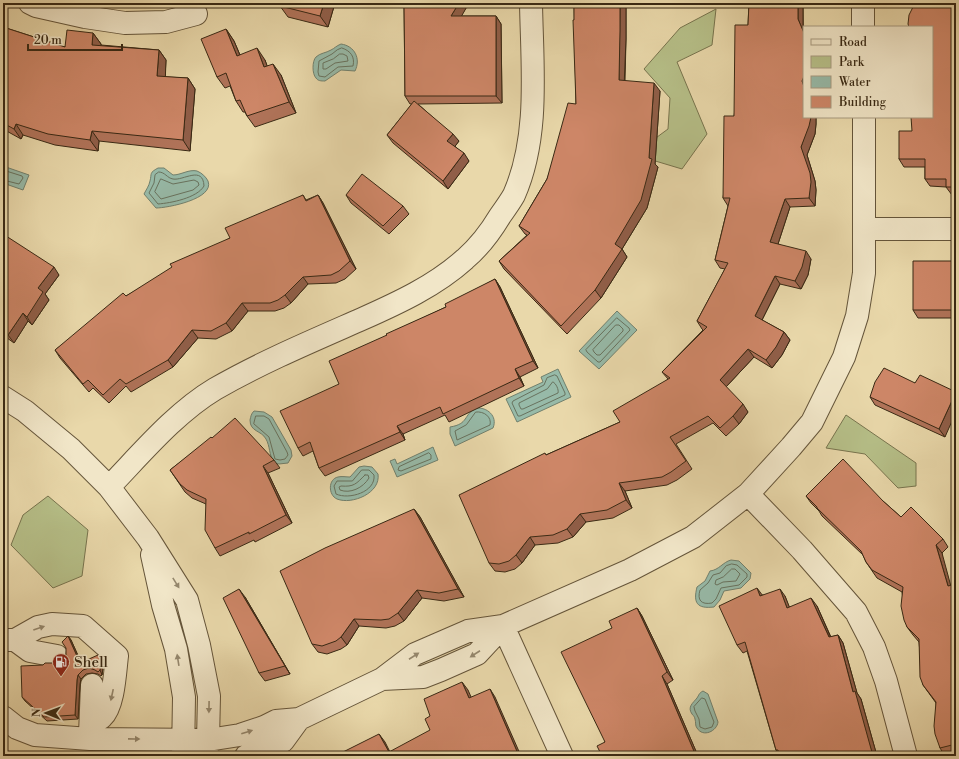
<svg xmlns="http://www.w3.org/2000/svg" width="959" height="759" font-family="'Libre Bodoni',serif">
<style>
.green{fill:#b6bf88;stroke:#78744e}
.water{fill:#97baa8;stroke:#71806d}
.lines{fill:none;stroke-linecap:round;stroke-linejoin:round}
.shore{stroke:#68725e;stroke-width:1}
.minor-casing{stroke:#65553a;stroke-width:24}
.minor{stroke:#f1e6c8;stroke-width:22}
.wall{fill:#b07359;stroke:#392914}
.shaded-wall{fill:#905e48;stroke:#392914}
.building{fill:#cd8667;stroke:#392914}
.oneway{fill:#95886e}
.labels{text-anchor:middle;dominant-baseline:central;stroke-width:3;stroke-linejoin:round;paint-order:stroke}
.poi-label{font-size:15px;fill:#392914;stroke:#f1e6c8;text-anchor:start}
</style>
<rect width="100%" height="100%" fill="#e9d8aa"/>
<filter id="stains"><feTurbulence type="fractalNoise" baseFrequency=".005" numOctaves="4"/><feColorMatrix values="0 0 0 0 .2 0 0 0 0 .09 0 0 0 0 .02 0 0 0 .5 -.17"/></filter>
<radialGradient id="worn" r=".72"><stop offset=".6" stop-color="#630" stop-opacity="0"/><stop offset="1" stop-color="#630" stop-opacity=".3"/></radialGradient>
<!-- green -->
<path class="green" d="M716 9 712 45 677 62 707 134 682 169 652 160 649 143 668 129 670 98 644 69 680 28Z
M846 415 916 463V486L898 488 865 454 826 448Z
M48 496 88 530 82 576 53 588 11 545 23 515Z"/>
<!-- water -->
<path class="water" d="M341 44C355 46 361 59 355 71L341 70 325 81C321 81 318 81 316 78 312 74 312 61 316 57 320 53 326 53 331 50 335 48 336 46 341 44Z
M3 166 29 175 23 190 3 183Z
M158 168H164L173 175C181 175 189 169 197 171 202 173 206 177 208 181 215 199 167 208 156 208L144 194C146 190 149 186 150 181 152 173 149 173 158 168Z
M617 311 637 330 599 369 579 351Z
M558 369 571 397 517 422 506 399 543 382 541 377Z
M476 408C487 407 498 416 493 428L455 446 450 434V427C469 424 463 415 476 408Z
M254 411 264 412 272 417 291 450 292 456 288 463 279 464 274 463C269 455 270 446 266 439 261 430 250 432 250 420 251 416 251 414 254 411Z
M433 447 438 460 397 477 390 461 395 459 397 464Z
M364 466 372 467 378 474C381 493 352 505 337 499 328 495 328 479 338 477 342 476 346 477 350 477L359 467Z
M731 560 739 561 751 573 750 579 741 588 724 591 720 600 714 607C697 609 693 603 697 587L705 581 710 571C719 570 723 562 731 560Z
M703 691 708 694 718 722C717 731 703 738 697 728 695 726 696 722 695 719 694 715 694 717 692 714 687 707 693 703 697 698 699 695 699 693 703 691Z"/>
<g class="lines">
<!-- shore -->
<path class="shore" d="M342 48C351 51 355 57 353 66L338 67 325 77 319 76 318 72 319 61 332 54 337 50Z
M340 54H343L347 56 348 61 335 63 326 69H323V63L333 59Z
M3 170 22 176 23 178 19 184 3 180
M159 172C165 172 167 178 173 179 183 181 203 165 204 186 197 198 171 203 158 204L149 193 154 183 155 175Z
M161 179 173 184 194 180 198 182 199 185 193 190 161 199 155 192Z
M617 318 629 328 630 330 600 362H598L587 352 586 350Z
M616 325H619L623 329V331L600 355H597L594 352 593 350Z
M555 375 557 376 565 393V395L520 416H518L512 403 513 401 544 385 547 378Z
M553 382C556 383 559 390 558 393L523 409H521L519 405V403L547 389Z
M476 412C484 411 492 417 490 425L457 440 455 431 466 425Z
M256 416H264L269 419 287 452 288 455 285 459 280 460 275 459 269 437 254 424Z
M429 453 431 455V459L401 471 398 470 399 467Z
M362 470H369L374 475C376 492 349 500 336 494L334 486 337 481H352Z
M365 475H368L369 478C363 488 350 494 340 490L339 487 341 486C354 487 356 484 365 475Z
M732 564 737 565 747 574V577L739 585 721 588 716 599 712 603C701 605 697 600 700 590L708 583 713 575 720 573 726 566Z
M732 569H735L740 574 736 581 723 582 717 585 715 584 716 580 723 577Z
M702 698 705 699 714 722 712 727 705 729 700 727 699 719 695 711 694 707Z"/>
<!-- minor casing -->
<g class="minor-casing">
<path id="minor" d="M30 3 36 6 85 17 125 23 166 22 196 14
M863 3V27
M864 229H956
M3 397 25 411 71 449 109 487 148 538 187 600 199 645 209 696 208 740 206 756
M109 487C141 454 175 413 215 389 262 362 312 341 362 319 398 303 435 286 465 259 479 247 491 231 500 216 505 209 510 202 514 195 540 136 532 66 531 3
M748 494 802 550 856 612 874 647 886 681 906 756
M152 555 163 605 176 649 184 697 183 756
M503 626 562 756
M3 640H15L38 627 52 624 83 626 117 656C115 671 114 706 102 717 99 720 94 721 91 723
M15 640 30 651 57 656
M382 679 423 677 441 670 477 654 503 626
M3 717 17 728 35 735 90 739 208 740 240 735 264 727 276 721 299 719 382 679 415 654 468 631 503 626 630 570 693 537 748 494 791 447 812 422 844 357 857 316 864 273V117
M90 734 92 685
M246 756 283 741 299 719"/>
</g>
<!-- minor -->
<use href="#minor" class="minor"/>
</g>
<!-- wall -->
<path class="wall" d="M275 3H335L328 27 288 17 280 6V4Z
M404 3H469L461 16H496L501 24 502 103 418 104 459 141 455 146 469 161 448 189 393 143 387 135 412 104H410L405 96Z
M574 3H626V39L625 81 660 91 655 164 658 167 647 208 622 249 627 257 601 298 567 334 504 269 499 261 527 235 525 234 519 226 547 179 576 104Z
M749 3H803L804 117H816V124L815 134 807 155 815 181 816 190 815 206 790 207 778 244 811 259 808 275 801 289 780 284 762 320 784 332 790 340 782 355 772 368 754 357 726 387 748 412 739 424 726 436 713 423 676 444 692 469 677 480 667 485 625 491 632 508 613 518 586 522 573 537 558 543 535 545 522 563 515 569 505 572 495 571 489 563 546 455 620 422 668 379 662 372 703 330 702 329 697 321 725 269 720 268 715 260 728 206 723 198 734 116 748 25Z
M956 3V195H952L946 187 930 186 925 179V167H904L899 159 912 131 932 117Z
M3 27 65 47 93 33 101 44V45L159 50 166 60 165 77 188 78 195 89 190 151 99 141 98 151 55 145 23 135 21 139 3 129Z
M226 29 234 41 240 55 265 60 267 66 281 75 296 113 255 127 247 116 245 112H243L236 101 230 86 225 88 217 77Z
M303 195 306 200 318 195 323 203 356 269 345 279 336 283 308 284 291 303 284 308 275 311H248L232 331 216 339 198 338 173 367 131 392 126 386 109 403 93 388 89 392 60 358 55 350 126 296 230 238Z
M346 195 403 206 409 214 389 234 351 203Z
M3 234 59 275 45 294 49 300 32 325 28 321 14 343 3 335Z
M956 261V318H918L913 310Z
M495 279 500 287 538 368 520 377 524 386 449 422 445 415 403 434 405 440 325 476 319 468 313 451 303 456 298 448 339 384 387 335 446 307Z
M915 383 945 437 875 405 870 397Z
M212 438 274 460 280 468 268 473 292 523 255 542 254 540 220 556 215 548 206 504 192 498 185 492 170 470Z
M806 496 883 501 901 517 943 539 948 547 942 553 954 754 945 756 940 748 936 703 923 685 919 642 913 635 907 627 902 592 877 578 866 562 863 555 822 516 819 511 811 503Z
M414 509 420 517 464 597 444 601 422 598 404 621 395 626 386 628 359 626 347 645 341 649 327 654 318 652 312 644Z
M762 595 785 596 789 607 817 606 831 637 838 635 843 643 857 693 861 699 877 756H779L776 750 747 651 743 653 737 645Z
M245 597 290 674 265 681 259 673Z
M637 608 642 616 673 680 667 684 698 756H602L605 742 612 628Z
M68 636 71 640 81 662 101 657 104 661 102 675 101 676 98 674 92 673 86 674 81 679 80 684 78 719 47 721 25 701 22 697 59 663 63 660 66 655Z"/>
<!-- shaded-wall -->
<path class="shaded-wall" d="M324 3H335L328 27 320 16Z
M459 3H469L457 24 451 16Z
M620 3H626V39L624 88 619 80Z
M798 3H803V27L804 29V33L798 19Z
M496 16 501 24 502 103 496 96Z
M226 29 234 41 245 67 237 56Z
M93 33 101 44 100 55 92 45Z
M257 48 265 60 272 79 264 67Z
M159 50 166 60 165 86 157 76Z
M273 64 281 75 296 113 289 102Z
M804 76V87L802 81Z
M188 78 195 89 190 151 183 140Z
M654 83 660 91 655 164 658 167 647 208 622 249 627 257 601 298 595 290 615 244 649 158Z
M811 117H816V124L815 134 807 155 815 181 816 190 815 206 809 198 801 147Z
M16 124 23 135 21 139 14 129Z
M92 131 99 141 98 151 90 140Z
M453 134 459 141 453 149 447 141Z
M464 153 469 161 448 189 443 181Z
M318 195 323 203 356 269 350 261Z
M785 199 790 207 776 250 770 242Z
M806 251 811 259 808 275 801 289 795 281Z
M54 267 59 275 45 294 49 300 32 325 27 317 38 288Z
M775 276 780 284 760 324 755 316Z
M303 277 308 284 291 303 285 295Z
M495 279 500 287 538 368 533 361Z
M242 303 248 311 232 331 226 323Z
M23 313 28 321 14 343 8 335Z
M192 330 198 338 173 367 168 360Z
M784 332 790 340 782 355 772 368 766 360Z
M748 349 754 357 725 388 720 380Z
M515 369 520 377 524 386 519 378Z
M956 392V412L945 437 939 429Z
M743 404 748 412 739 424 733 416Z
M397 426 403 434 405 440 400 432Z
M263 466 268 473 292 523 286 515Z
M619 483 625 491 632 508 626 500Z
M414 509 420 517 464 597 458 589Z
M580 514 586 522 573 537 567 529Z
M530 537 535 545 522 563 516 555Z
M936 545 942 553 953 594 948 586Z
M757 588 763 596H760Z
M239 589 245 597 290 674 285 666Z
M780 589 785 596 793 616 787 608Z
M417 590 422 598 404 621 398 613Z
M811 598 817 606 834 645 829 637Z
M637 608 642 616 673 680 667 672Z
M354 619 359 626 347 645 341 637Z
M838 635 843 643 857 693 861 699 877 756H873L853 692Z
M68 636 71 640 83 667 80 663Z
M101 657 104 661 102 675 100 670Z
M78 675 81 679 80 684 78 719 75 715 77 680Z
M662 676 667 684 698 756H696Z
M462 682 468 690 475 706 469 698Z
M490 689 495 697 521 756H519Z
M379 734 385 742 392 756 389 752Z"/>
<!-- building -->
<path class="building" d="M280 3H324L320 16 280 6Z
M404 3H459L451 16H496V96H405Z
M574 3H620V31L619 80 654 83 649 158 652 159 641 200 615 244 622 249 595 290 561 326 499 261 530 233 519 226 547 179 568 103 576 104 573 20H574Z
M749 3H798V19L804 33V76L802 81 804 87V117H811L809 126 801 147 810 173 811 182 809 198 785 199 770 242 806 251 802 267 795 281 775 276 755 316 784 332 776 347 766 360 748 349 720 380 743 404 733 416 720 428 708 416 670 437 686 461 671 472 662 477 619 483 626 500 607 510 580 514 567 529 553 535 530 537 516 555 509 561 499 564 489 563 459 495 545 453 546 455 620 422 613 411 670 378 662 372 707 327 697 321 728 263 715 260 730 198H723L724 116H734L735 25H748Z
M915 3H956V187H946V179H925V159H899V131H912L911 117H932V27H909L908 24 909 15Z
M3 27 65 47 67 30 93 33 92 45 159 50 157 76 188 78 183 140 92 131 90 140 48 134 16 124 14 129 3 123Z
M226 29 237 56 257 48 264 67 273 64 289 102 247 116 240 100 236 101 226 73 217 77 201 39Z
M414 101 453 134 447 141 464 153 443 181 387 135Z
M362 174 403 206 383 226 346 195Z
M303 195 306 201 318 195 350 261 339 271 331 275 303 277 285 295 278 300 270 303H242L226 323 211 331 192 330 168 360 126 384 120 379 103 395 88 380 83 384 55 350 123 293 126 296 172 267 170 264 230 238 225 228Z
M3 234 54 267 38 288 43 292 27 317 23 313 8 335 3 331Z
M913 261H956V310H913Z
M495 279 533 361 515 369 519 378 443 414 440 407 397 426 400 432 319 468 310 442 298 448 280 411 339 384 329 361 387 335 386 334 446 307 445 304Z
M884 368 915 383 920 375 956 392 939 429 870 397 875 382Z
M235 418 274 460 263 466 286 515 249 534V532L215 548 205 530 206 499 187 490 180 484 170 470 211 437 212 438Z
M843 459 883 501 901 517 911 507 943 539 936 545 948 586 956 584V756H955L952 745 940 748 935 734 934 726 936 702 923 685 920 677 919 639 907 627 904 620 901 606 903 587 872 570 866 562 861 551 817 508V507L806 496Z
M414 509 458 589 439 593 417 590 398 613 389 619 381 620 354 619 341 637 336 641 322 646 312 644 280 571 325 548Z
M757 588 760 596 780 589 787 608 811 598 829 637 838 635 853 692 855 691 873 756H779L778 750H776L745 642 737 645 719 606Z
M239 589 285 666 259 673 223 598Z
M637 608 667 672 662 676 696 756H602L597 746 605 742 561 652 612 628 609 621Z
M68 636 80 663 98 655 101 657 100 670 98 672 95 670 89 668 83 670 78 675 77 680 75 715 44 717 22 697 21 666 43 665 45 663H59L63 660 66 655V648L62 642Z
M462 682 469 698 490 689 519 756H335L379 734 389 752 430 730 425 719 430 716 424 699Z"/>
<!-- one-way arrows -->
<defs><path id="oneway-solid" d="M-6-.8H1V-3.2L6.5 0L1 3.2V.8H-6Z"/></defs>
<g class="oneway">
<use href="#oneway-solid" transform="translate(176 583) rotate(58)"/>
<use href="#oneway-solid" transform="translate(39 628) rotate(-19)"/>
<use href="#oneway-solid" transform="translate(475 654) rotate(147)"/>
<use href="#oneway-solid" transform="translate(414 656) rotate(-33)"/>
<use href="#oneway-solid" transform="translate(178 660) rotate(-99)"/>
<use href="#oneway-solid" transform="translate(112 695) rotate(102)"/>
<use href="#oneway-solid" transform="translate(209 707) rotate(91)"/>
<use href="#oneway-solid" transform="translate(247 732) rotate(-18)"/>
<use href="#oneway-solid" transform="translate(134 739) rotate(1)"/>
</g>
<!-- icons -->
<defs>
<g id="fuel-pin" transform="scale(0.9)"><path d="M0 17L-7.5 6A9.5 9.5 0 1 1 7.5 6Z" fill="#8f2418" stroke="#f1e6c8"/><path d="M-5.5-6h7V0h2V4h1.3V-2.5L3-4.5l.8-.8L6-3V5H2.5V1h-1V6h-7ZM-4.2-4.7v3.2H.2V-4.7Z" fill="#fff"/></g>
</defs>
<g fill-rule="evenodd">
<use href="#fuel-pin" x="61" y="662"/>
</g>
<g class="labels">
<!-- poi labels -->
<g class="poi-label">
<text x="74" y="662">Shell</text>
</g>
</g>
<!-- margin -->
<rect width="959" height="759" fill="none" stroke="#e9d8aa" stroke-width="16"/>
<rect x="4" y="4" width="951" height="751" fill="none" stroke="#392914" stroke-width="2"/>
<rect x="8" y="8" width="943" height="743" fill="none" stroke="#392914"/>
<!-- legend -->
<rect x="803" y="26" width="130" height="92" fill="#f1e6c8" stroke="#a79a80"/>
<rect x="811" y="39" width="20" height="6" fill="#f1e6c8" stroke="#a79a80"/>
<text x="839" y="46" font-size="12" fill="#392914">Road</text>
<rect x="811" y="56" width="20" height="12" fill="#b6bf88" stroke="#a79a80"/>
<text x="839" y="66" font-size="12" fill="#392914">Park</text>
<rect x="811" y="76" width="20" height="12" fill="#97baa8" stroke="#a79a80"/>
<text x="839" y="86" font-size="12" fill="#392914">Water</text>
<rect x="811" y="96" width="20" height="12" fill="#cd8667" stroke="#a79a80"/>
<text x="839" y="106" font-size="12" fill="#392914">Building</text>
<!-- north arrow -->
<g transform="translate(46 713) rotate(271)" stroke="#f1e6c8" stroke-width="3" paint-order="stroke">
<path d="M0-3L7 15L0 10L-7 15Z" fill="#392914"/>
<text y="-6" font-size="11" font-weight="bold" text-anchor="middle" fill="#392914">N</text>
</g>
<!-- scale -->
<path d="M28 44v6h94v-6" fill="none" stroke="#392914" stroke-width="2"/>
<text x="34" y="44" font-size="12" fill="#392914" stroke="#f1e6c8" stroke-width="3" paint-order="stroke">20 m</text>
<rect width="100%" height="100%" filter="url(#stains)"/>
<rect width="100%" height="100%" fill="url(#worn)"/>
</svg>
